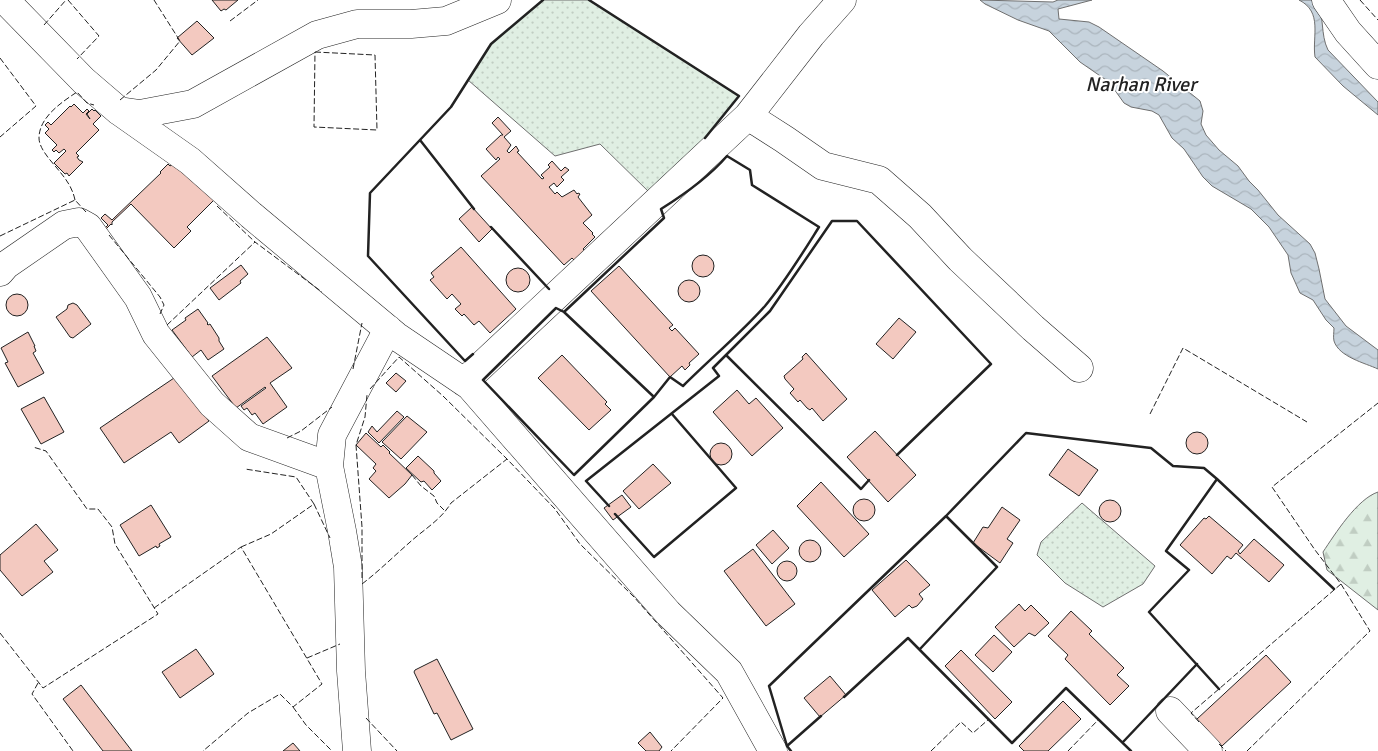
<svg xmlns="http://www.w3.org/2000/svg" width="1378" height="751" font-family="Signika,sans-serif">
<style>
.grass{fill:url(#grass-dots);stroke:#6f6f6f}
.forest{fill:url(#forest-firs);stroke:#6f6f6f}
.water{fill:url(#water-waves);stroke:#6f6f6f}
.building{fill:#f3c9c0;stroke:#222}
.lines{fill:none;stroke-linecap:round;stroke-linejoin:round}
.minor-casing{stroke:#222;stroke-width:29}
.minor{stroke:#fff;stroke-width:28}
.fence{stroke:#222;stroke-width:1;stroke-dasharray:6 2.5;stroke-linecap:butt}
.wall{stroke:#222;stroke-width:2.5}
.labels{text-anchor:middle;dominant-baseline:central;stroke-width:4;stroke-linejoin:round;paint-order:stroke}
.water-label{font-size:20px;font-style:italic;fill:#222;stroke:#fff}
</style>
<defs>
<pattern id="grass-dots" width="8" height="8" patternUnits="userSpaceOnUse" patternTransform="scale(1.25)"><rect width="8" height="8" fill="#e0efe3"/><path d="M2 2h.1M6 6h.1" fill="none" stroke="#c0cdc2" stroke-width="1.8" stroke-linecap="round"/></pattern>
<pattern id="forest-firs" width="22" height="20" patternUnits="userSpaceOnUse" patternTransform="scale(1.25)"><rect width="22" height="20" fill="#e0efe3"/><path d="M5 1l3.5 6h-7zM16 11l3.5 6h-7z" fill="#c0cdc2"/></pattern>
<pattern id="water-waves" width="16" height="10" patternUnits="userSpaceOnUse" patternTransform="scale(1.25)"><rect width="16" height="10" fill="#c7d3dd"/><path d="M0 5q4-4 8 0t8 0" fill="none" stroke="#abb5bd"/></pattern>
</defs>
<rect width="100%" height="100%" fill="#fff"/>
<!-- grass -->
<path class="grass" d="M543 0H589L739 96 697 149 651 194 600 144 555 156 468 80 491 44Z
M1082 503 1155 566 1143 584 1103 607 1065 583 1037 555 1041 542Z"/>
<!-- forest -->
<path class="forest" d="M1378 492V610L1327 570 1323 552C1335 534 1357 499 1378 492Z"/>
<!-- water -->
<path class="water" d="M980 0 1053 2 1058 0H1092L1058 9 1059 19 1089 22 1099 27 1163 71 1200 101 1203 111 1201 124 1206 135 1219 150 1238 166 1249 181 1258 190 1278 215 1310 244 1315 253 1319 269 1325 299 1346 326 1378 350V369C1365 363 1339 357 1334 341 1333 337 1334 332 1334 328L1326 320 1313 300 1300 293 1291 273 1288 255 1269 227 1251 209 1212 186 1203 177 1184 149 1172 138 1159 115 1152 111 1131 107 1124 103 1109 82 1080 62 1049 31 1018 20 985 4Z
M1299 0H1316C1325 16 1320 34 1328 50L1378 102V115L1343 86 1315 57C1312 36 1323 12 1299 0Z"/>
<!-- building -->
<path class="building" d="M212 0H238L226 10 224 9 221 11Z
M197 21 214 38 192 55 177 38Z
M74 104 83 113 87 109 89 111 86 114 90 119 87 114 92 109 94 111 95 110 101 116 93 124 99 130 76 153 79 156 77 157 79 160 83 162 69 176 67 173 65 174 54 163 66 151 64 149 59 153 56 150 54 152 52 150 57 145 45 133 49 129 45 125 48 122 51 125 70 106 71 107Z
M498 117 511 131 504 137 511 145 507 151 509 153 516 146 519 151 517 152 542 179 544 178 541 175 550 167 548 165 552 161 561 171 565 167 569 170 561 177 564 180 557 187 554 183 549 187 555 194 557 192 562 197 574 190 577 194 578 193 580 194 578 197 592 215 583 223 593 233 592 234 595 237 583 249 586 252 576 262 572 258 564 265 481 176 500 159 498 157 496 160 486 149 501 135H503L492 123Z
M174 163 197 186 199 185 214 200 187 227 191 231 174 248 131 204 112 222V225L111 224 106 229 105 228 108 225 101 218 105 214 112 220 161 173 160 172 168 164 170 166Z
M472 207 492 229 479 242 459 219Z
M461 247 516 309 490 333 479 321 474 325 464 314 462 316 455 309 461 304 452 294 447 299 430 280 434 277 431 273Z
M692 266a11 11 0 1 1 22 0a11 11 0 1 1-22 0Z
M241 265 248 274 240 281 241 283 219 300 210 288Z
M619 266 673 325 669 328 672 331 675 328 699 354 689 363 690 365 685 370 682 366 670 377 591 291Z
M506 280a12 12 0 1 1 24 0a12 12 0 1 1-24 0Z
M678 291a11 11 0 1 1 22 0a11 11 0 1 1-22 0Z
M6 305a11 11 0 1 1 22 0a11 11 0 1 1-22 0Z
M73 303 77 305 91 324 73 338 70 337 56 317 67 309 68 305Z
M198 309 208 323 207 324 208 325 210 324 219 338V341L224 349 208 360 201 350 192 357 172 330 186 320 185 318Z
M899 318 916 332 893 359 876 344Z
M28 332 35 346H34L36 351 33 353 44 373 18 387 5 363 8 362 1 348Z
M267 337 292 368 270 383 287 407 263 424 255 413 252 415 247 408 244 410 241 406 266 388 265 387 236 408 212 376Z
M806 353 847 399 823 421 812 408 810 410 807 408 800 400 798 402 790 393 794 389 785 379 784 376 803 359 802 357Z
M562 355 607 402 605 404 611 410 589 430 538 378Z
M396 373 406 381 396 392 386 383Z
M177 376 209 421 179 443 171 432 124 463 100 428Z
M737 390 749 404 756 398 783 428 752 456 713 412Z
M44 397 64 432 41 444 21 409Z
M397 411 404 417 379 443 368 432 372 426 377 432Z
M407 416 427 432 401 459 382 442Z
M875 431 916 475 888 502 847 457Z
M1186 443a11 11 0 1 1 22 0a11 11 0 1 1-22 0Z
M366 433 381 447 383 445 390 452 389 453 412 475 405 484 389 498 369 479 376 471 373 468 376 464 356 445Z
M710 454a11 11 0 1 1 22 0a11 11 0 1 1-22 0Z
M1068 449 1098 470 1079 496 1049 475Z
M418 456 434 471V473L441 481 432 490 424 481 421 482 406 468Z
M653 464 671 483 639 509 623 491Z
M821 482 869 534 844 557 797 506Z
M622 495 631 507 613 520 604 508Z
M853 510a11 11 0 1 1 22 0a11 11 0 1 1-22 0Z
M1099 511a11 11 0 1 1 22 0a11 11 0 1 1-22 0Z
M151 505 171 537 159 544 160 546 157 548 156 546 139 556 120 525Z
M1002 507 1020 520 1007 539 1013 543 1000 563 973 543 983 527 988 528Z
M1209 516 1243 545 1238 551 1240 554 1254 539 1284 565 1269 582 1236 553 1231 559 1227 556 1212 574 1180 545 1204 518 1206 519Z
M36 524 58 550 44 561 53 572 22 596 0 570V555Z
M773 530 789 548 772 564 756 545Z
M799 551a11 11 0 1 1 22 0a11 11 0 1 1-22 0Z
M753 549 795 604 766 626 724 571Z
M906 560 930 585 919 594 923 599 917 606 912 608 909 605 895 617 872 590Z
M777 571a10 10 0 1 1 20 0a10 10 0 1 1-20 0Z
M1019 604 1025 611 1031 605 1049 623 1035 636 1029 633 1014 647 995 627Z
M1071 611 1092 631 1089 634 1124 668 1117 675 1129 686 1110 705 1065 659 1068 655 1048 636Z
M994 635 1012 652 993 672 975 655Z
M196 649 214 674 180 698 162 672Z
M961 650 1012 702 995 719 945 666Z
M1266 655 1291 682 1222 746 1197 719Z
M437 659 473 729 451 740 437 713 434 714 414 672 415 670Z
M830 676 846 695 820 717 804 698Z
M81 685 132 751H103L63 699Z
M1063 701 1081 719 1048 751H1024L1019 746Z
M650 732 662 747 659 751H646L638 743Z
M293 743 300 751H283Z"/>
<g class="lines">
<!-- minor casing -->
<g class="minor-casing">
<path id="minor" d="M5 0 84 81 119 111 190 161 251 215 396 336 470 386 668 613 729 672 773 751
M1326 0 1348 32 1378 65
M119 111 140 114 193 104 317 35 357 24H411L446 21 497 0
M748 116 811 35 842 0
M0 272 6 265 64 225 79 222 88 227 138 297 156 334 212 404 249 437 329 466
M464 382 748 116 784 139 823 166 879 180 920 216 960 259 1033 328 1079 368
M1170 711 1208 751
M357 751 351 671 348 567 342 531 329 466 332 435 388 329"/>
</g>
<!-- minor -->
<use href="#minor" class="minor"/>
<!-- fence -->
<path class="fence" d="M68 0 99 36 77 59
M1360 0 1378 20
M230 21 258 0
M44 25 66 0
M315 52 375 55 377 130 314 127Z
M0 58 36 106 0 137
M120 100 156 70 180 41 154 0
M75 200C72 186 65 178 56 167 50 160 39 148 39 138 39 117 62 102 77 92L87 103 94 105
M217 206 255 242
M109 235 160 297 164 305 160 314
M0 236 75 200 86 212
M167 325 255 242 322 292
M353 369 362 323
M370 389 399 357 443 396 507 459 555 509 580 544 634 597 723 698 671 751
M1150 414 1183 348 1307 422
M287 438 301 431 332 407
M412 475 421 486 434 496 437 503 444 510
M314 504 330 538
M241 547 271 534 314 504 296 477 245 469
M362 578V527L356 445 365 417 367 395
M362 584C379 571 393 557 409 543 423 530 441 520 451 503L507 459
M154 608 241 547 322 684 293 707 280 694 248 713 203 751
M0 633 43 688 158 614 115 544 112 527 98 509H87L46 451 33 447
M307 658 340 644
M38 683 32 694 73 751
M293 707 306 725 332 751
M366 718 397 751
M1199 722 1191 713 1341 584
M1219 744 1226 751
M931 751 961 722 973 733 989 719
M1068 751 1099 719
M1247 751 1370 631 1341 584 1315 550 1272 487 1378 403"/>
<!-- wall -->
<path class="wall" d="M589 0 739 96 705 138
M420 140 474 209
M727 156 750 170 752 185 819 227C802 254 785 282 765 306 740 334 710 359 683 386L670 377 654 397 574 475 483 380 556 308 564 312 664 218 661 209C685 194 708 178 727 156Z
M491 227 549 289
M564 312 654 397
M473 354 465 361 368 256 370 193 451 107 491 44 543 0
M869 480 861 489 726 355 770 311 832 221H857L991 364 897 455
M609 506 586 481 719 376 713 368 726 355
M615 514 654 557 736 488 672 414
M946 516 1026 433 1151 448 1173 466 1204 468 1217 479
M1219 689 1149 612 1189 570 1166 551 1217 479 1334 589
M844 697 908 638 1012 743 1066 688 1131 751
M1123 742 1197 664
M787 746 769 686 946 516 997 567 920 649
M791 751 787 746 821 716"/>
</g>
<g class="labels">
<!-- water labels -->
<g class="water-label">
<text x="1141" y="84">Narhan River</text>
</g>
</g>
</svg>
